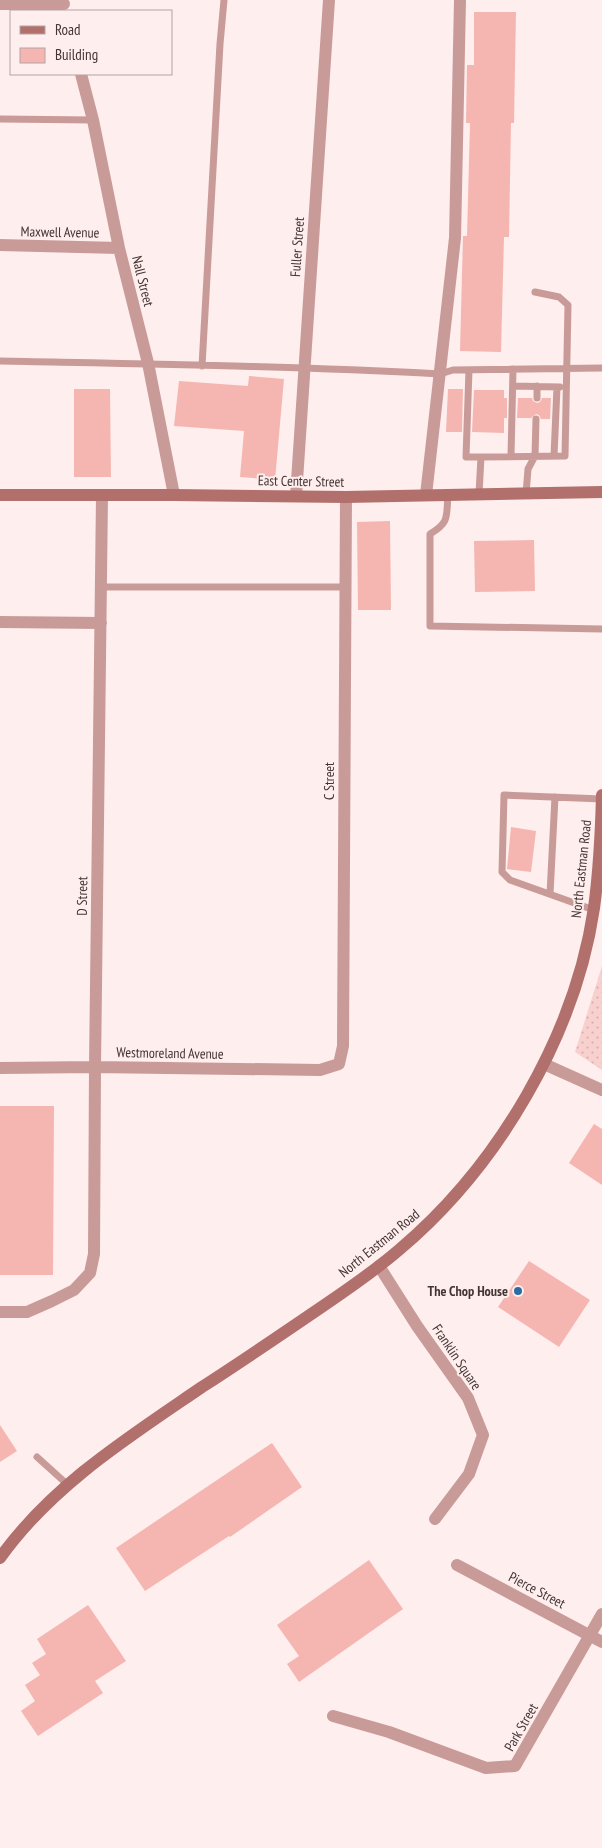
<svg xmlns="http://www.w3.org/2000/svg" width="602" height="1848" font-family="'PT Sans Narrow',sans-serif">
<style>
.park{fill:url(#park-dots)}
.building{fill:#f5b6b2}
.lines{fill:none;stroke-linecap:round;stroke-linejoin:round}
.lane{stroke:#c99b98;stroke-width:7}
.street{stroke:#c99b98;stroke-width:12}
.secondary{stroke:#b2706d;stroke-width:12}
.poi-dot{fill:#2a6da3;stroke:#feeeed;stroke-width:2}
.labels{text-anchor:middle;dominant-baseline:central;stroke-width:4;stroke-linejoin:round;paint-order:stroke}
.street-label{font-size:14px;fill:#433534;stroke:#feeeed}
.poi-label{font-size:14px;font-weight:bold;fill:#433534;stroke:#feeeed;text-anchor:end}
</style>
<defs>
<pattern id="park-dots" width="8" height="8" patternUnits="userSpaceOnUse" patternTransform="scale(1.25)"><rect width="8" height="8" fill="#f8d0ce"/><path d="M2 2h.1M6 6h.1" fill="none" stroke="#d6b3b2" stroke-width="1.8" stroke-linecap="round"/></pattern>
</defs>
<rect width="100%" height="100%" fill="#feeeed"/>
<!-- park -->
<path class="park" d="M602 966V1070L575 1052Z"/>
<!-- building -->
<path class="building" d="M474 12H516L514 123H511L509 237H504L501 352 460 351 463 236H467L470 123H466L467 65H474Z
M249 376 284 379 275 480 240 477 244 431 174 426 179 381 248 386Z
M74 389H110L111 477H74Z
M448 389H463L462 432H446Z
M474 390H504V398H507V418H504V433L472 432Z
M518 398H532L533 401 537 403 540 402 542 398H551L550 419H541L539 415 536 414 531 418H517Z
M390 521 391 610H358L357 522Z
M534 540 535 591 475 592 474 541Z
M511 827 536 831 531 872 507 869Z
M0 1106H54L53 1275H0Z
M594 1124 602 1129V1185L569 1163Z
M529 1261 590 1300 559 1347 498 1307Z
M0 1425 17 1451 0 1462Z
M272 1443 302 1487 230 1537 229 1536 145 1591 116 1548Z
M369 1560 403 1609 299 1682 287 1664 299 1656 277 1625Z
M88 1605 126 1661 95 1681 103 1693 38 1736 21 1711 35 1701 25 1685 40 1675 32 1663 46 1654 37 1639Z"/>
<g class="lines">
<!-- lane -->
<path class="lane" d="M0 119 93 120
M0 361C147 364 293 366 440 374L453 370 602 368
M202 366 220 44 224 0
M469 370 466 457H481
M513 386 560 387
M537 398V386
M511 456 513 369
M554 456 557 387
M479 494 481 457 565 456 568 305 559 297 535 292
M526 494 528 469 535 456 536 419
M448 495C446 517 450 522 430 534V626L602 629
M101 587H345
M550 894 555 797
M594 910 510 880 502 872 504 795 602 799
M37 1457 68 1485"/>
<!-- street -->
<path class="street" d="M0 4H64
M81 74 93 120 119 248 148 363 174 495
M0 245 119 248
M426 495 455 238 460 0
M296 496 329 0
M0 622 101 623
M544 1064 602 1090
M0 1068 95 1067 320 1070 339 1064 343 1046 346 497
M379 1266 417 1326 468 1398 483 1435 469 1474 435 1519
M0 1312H27L52 1301 74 1290 90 1273 94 1254 95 1067 102 496
M457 1565 602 1642
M333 1716 389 1732 486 1768 515 1766 602 1614"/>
<!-- secondary -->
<path class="secondary" d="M0 495H174L346 497 602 492
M0 1558C52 1485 129 1437 202 1387 244 1360 285 1332 326 1304 351 1287 377 1269 400 1249 498 1166 575 1036 594 908 599 871 601 833 602 795"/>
</g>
<!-- markers -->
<circle class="poi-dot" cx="518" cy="1291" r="5"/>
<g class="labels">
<!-- street labels -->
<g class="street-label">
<text transform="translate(60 232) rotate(1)">Maxwell Avenue</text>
<text transform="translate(297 247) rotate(-86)">Fuller Street</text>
<text transform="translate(143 281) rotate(76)">Nall Street</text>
<text transform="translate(301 481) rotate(1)">East Center Street</text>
<text transform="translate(329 781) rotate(-90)">C Street</text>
<text transform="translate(581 869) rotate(-84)">North Eastman Road</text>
<text transform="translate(82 896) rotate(-89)">D Street</text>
<text transform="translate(170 1053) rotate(1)">Westmoreland Avenue</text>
<text transform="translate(379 1243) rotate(-39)">North Eastman Road</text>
<text transform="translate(457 1357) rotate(56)">Franklin Square</text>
<text transform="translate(537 1590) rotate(28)">Pierce Street</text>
<text transform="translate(521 1727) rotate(-60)">Park Street</text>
</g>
<!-- poi labels -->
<g class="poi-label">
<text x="508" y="1291">The Chop House</text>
</g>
</g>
<!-- legend -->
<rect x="10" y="10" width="162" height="65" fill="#feeeed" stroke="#b3a4a3"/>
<rect x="20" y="26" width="25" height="8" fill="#b2706d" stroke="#b3a4a3"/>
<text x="55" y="35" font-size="15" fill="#433534">Road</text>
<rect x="20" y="48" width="25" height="15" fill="#f5b6b2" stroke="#b3a4a3"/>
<text x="55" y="60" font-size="15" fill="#433534">Building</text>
</svg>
